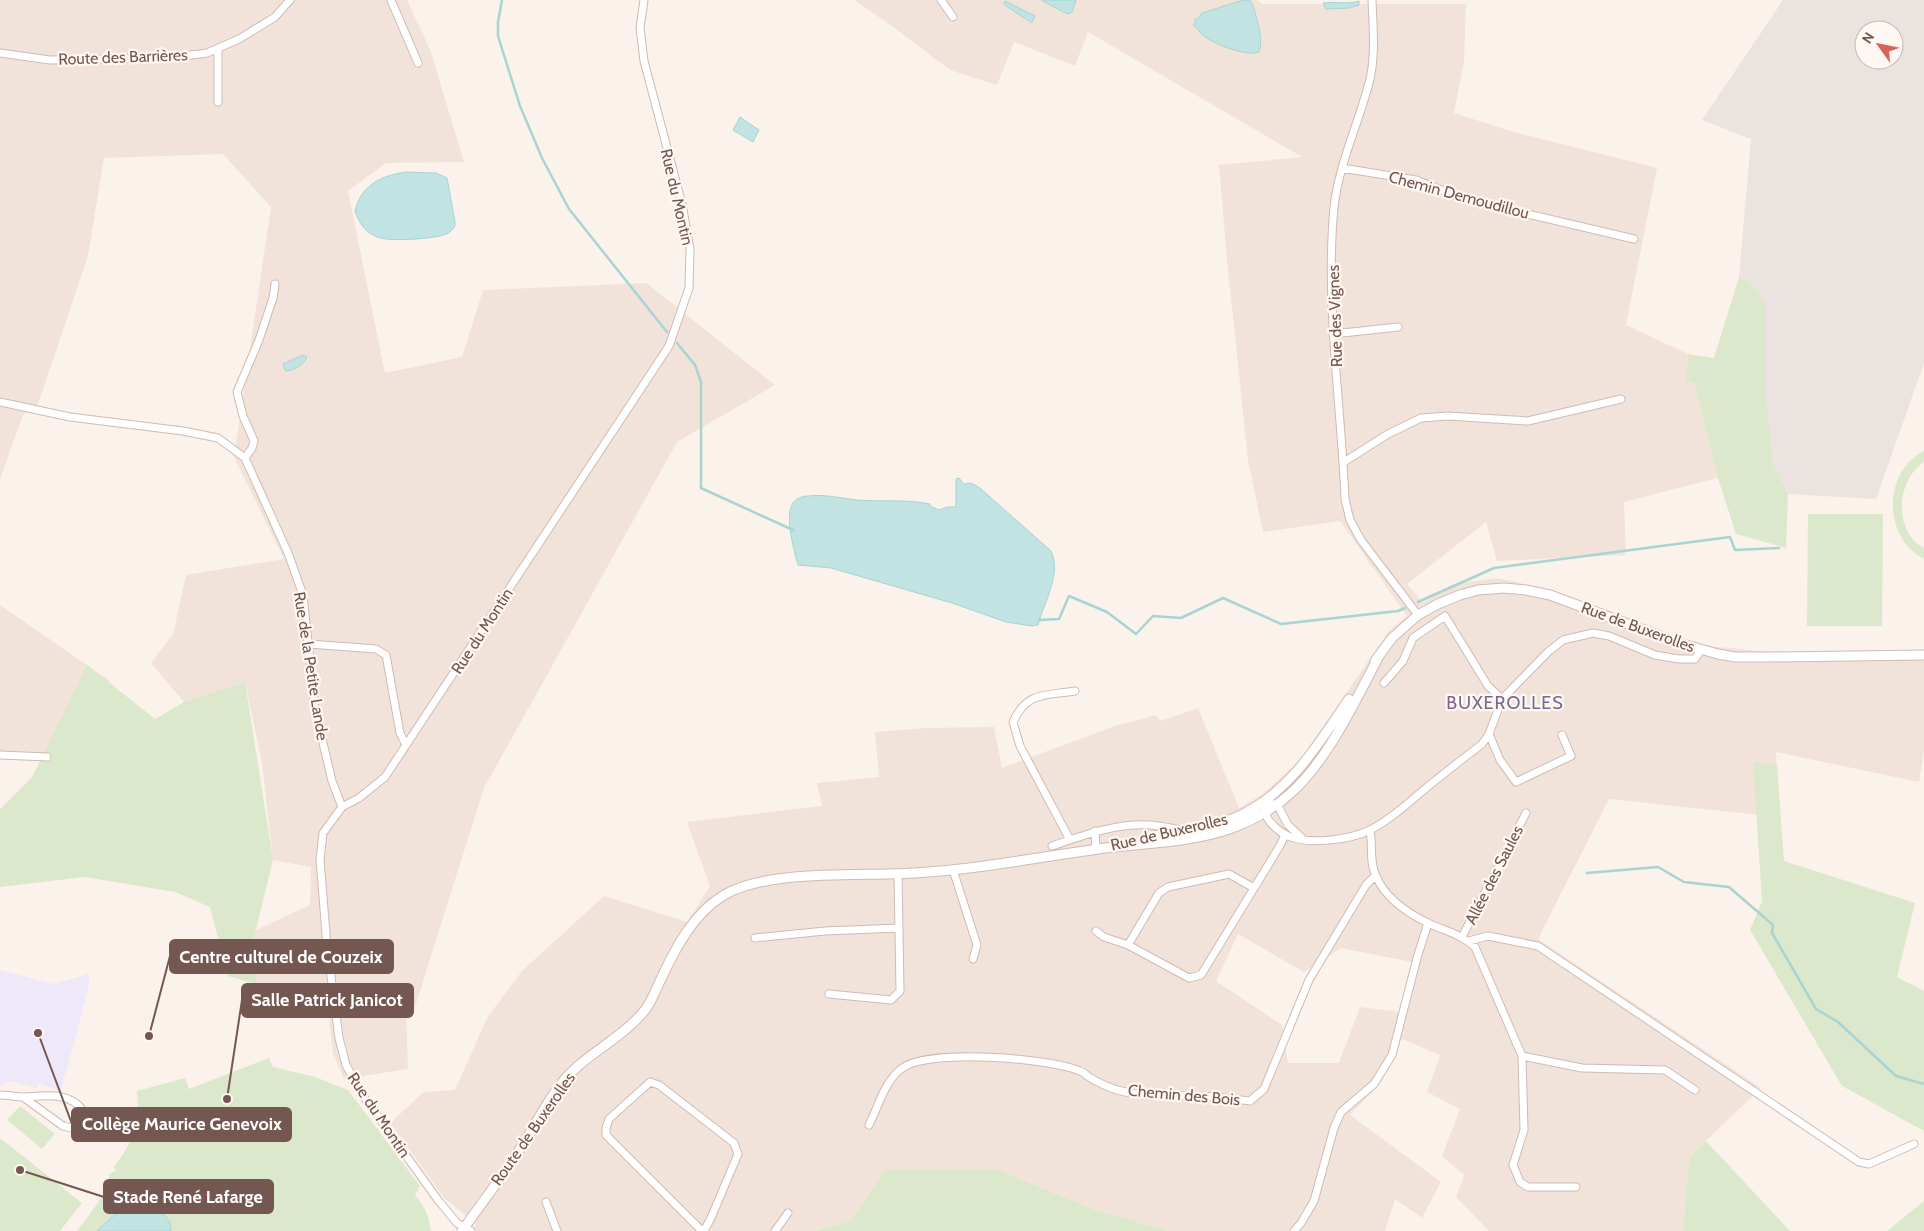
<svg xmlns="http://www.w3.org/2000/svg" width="1924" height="1231" font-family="Cabin,sans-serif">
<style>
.residential{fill:#f2e3da;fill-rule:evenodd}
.industrial{fill:#ebe3e0;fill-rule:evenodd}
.education{fill:#efe8f8}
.green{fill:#dce8cb}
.water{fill:#c1e3e2;stroke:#a8d4d3}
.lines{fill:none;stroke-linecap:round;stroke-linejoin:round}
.stream{stroke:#a8d4d3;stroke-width:2.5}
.minor-casing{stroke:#cebbb4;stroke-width:9}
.tertiary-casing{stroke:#cebbb4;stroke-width:11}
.minor{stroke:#fff;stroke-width:7}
.tertiary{stroke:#fff;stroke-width:9}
.labels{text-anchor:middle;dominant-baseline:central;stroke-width:4.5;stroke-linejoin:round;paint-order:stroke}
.street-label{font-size:16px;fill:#745750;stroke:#fef7f2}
.neighbourhood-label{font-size:18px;letter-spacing:1px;fill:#7b688f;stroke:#fef7f2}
.leader{fill:none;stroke:#745750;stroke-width:2}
.callout-dot{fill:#745750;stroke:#fef7f2;stroke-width:2}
.callout{fill:#745750;stroke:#745750;stroke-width:2}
.callout-label{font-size:18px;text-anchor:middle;font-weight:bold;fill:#fff}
</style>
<rect width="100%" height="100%" fill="#fbf2eb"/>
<!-- residential -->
<path class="residential" d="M0 0H407L431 52 464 162 386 163 348 191 385 373 462 357 483 290 646 283 775 385 677 442 484 788 414 1010H406L408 1069 344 1079 333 1054 327 1000 276 1003 257 984 254 931 310 905 311 867 273 860 262 763 245 682 184 702 151 663 173 634 186 575 284 559 234 457 271 207 223 154 104 158 88 256 38 404 23 415 0 479Z
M854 0H1257L1262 4H1466L1464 62 1454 113 1517 133 1657 168 1626 325 1688 354 1686 381 1694 382 1718 478 1624 502 1626 555 1497 561 1486 522 1407 584 1423 603 1453 584 1497 578 1544 588 1698 645 1769 652 1924 659V751L1919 782 1776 752 1779 817 1609 799 1538 939 1761 1088 1689 1157 1683 1231H1489L1456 1197 1464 1175 1442 1156 1460 1109 1427 1092 1440 1055 1402 1039 1381 1082 1350 1115 1441 1182 1422 1218 1395 1199 1385 1231H1168L1093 1209 996 1169 885 1170 850 1221 815 1231H472L476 1224 445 1199 390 1123 424 1092 455 1090 487 1018 522 971 604 896 687 922 710 886 687 822 822 806 817 783 879 777 875 732 926 728 994 727 1002 768 1115 726 1156 715 1160 721 1198 708 1239 808 1263 794 1300 760 1389 631 1407 616 1340 521 1263 532 1248 460 1227 260 1219 165 1302 157 1088 32 1075 66 1014 42 997 85 950 70 896 29ZM1238 934 1304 972 1341 948 1412 962 1401 1012 1360 1007 1339 1063H1288L1282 1025 1216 981Z
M0 605 110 681 47 757 0 755Z"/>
<!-- industrial -->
<path class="industrial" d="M1783 0H1924V363L1876 499 1788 494 1773 462 1752 284 1739 277 1751 139 1702 120ZM1864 30H1894V60H1864Z"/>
<!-- education -->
<path class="education" d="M0 970 53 984 89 974V985L61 1092 39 1083 37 1088 15 1082H5L4 1086 0 1085Z"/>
<!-- green -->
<path class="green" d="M1739 277 1752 284 1766 305V396L1773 462 1788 494 1786 548 1736 534 1718 478 1694 382 1686 381 1688 354 1714 358Z
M1924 451V462C1896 480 1893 531 1924 548V559C1883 538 1882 472 1924 451Z
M1808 514H1883L1882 626H1807Z
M87 665 155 719 184 702 245 682 273 860 254 937 257 984 228 976 210 907 175 892 85 877 0 887V809L32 777Z
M1753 762 1777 765 1784 861 1915 903 1897 977 1924 991V1131L1842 1086 1750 930 1762 901Z
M269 1058 273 1067 315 1077 348 1090 420 1186 415 1195C425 1206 429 1217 431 1231H77L100 1200 106 1190 110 1174 116 1170 114 1167C134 1141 140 1123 137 1091L185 1078 189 1089Z
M20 1106 55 1134 42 1149 7 1120Z
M0 1138 82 1203 60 1231H0Z
M1706 1141 1790 1231H1683L1689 1157Z
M996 1169 1093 1209 1168 1231H815L850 1221 885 1170Z
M1924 1201V1231H1887Z"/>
<!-- water -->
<path class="water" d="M1041 0H1076L1072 12 1067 14Z
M1243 0H1250C1256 11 1264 41 1259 52 1248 57 1217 45 1207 38 1201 35 1198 28 1193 25L1195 23V19H1198L1202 13Z
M1005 1 1035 16 1032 23 1006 6 1004 4Z
M1359 1V5L1349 8 1326 9 1323 3C1335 1 1346 5 1359 1Z
M740 117 759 130 753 142 733 130Z
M407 172 436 173 447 178 455 222V226C453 229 450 233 446 234 435 239 388 242 377 237 365 232 359 223 355 211 361 185 382 175 407 172Z
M303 355 307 357C303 366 296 369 287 371L285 370 283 364Z
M959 478 964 484 971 483 980 488 1051 551C1062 574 1044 602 1038 625L1032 626 1006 622 952 603 831 568 798 565C794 551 785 518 792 505 794 499 802 496 808 496 824 494 841 498 857 500 882 502 906 499 930 504V506L939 510 947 507H956V479Z
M140 1207C154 1208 172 1214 171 1231H97L121 1209 123 1208 129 1210Z"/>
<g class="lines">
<!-- stream -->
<path class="stream" d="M502 0 498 22V36L520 106 542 158 569 209 667 332
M677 343 695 365 701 382V488L793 530
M1418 602 1494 568 1730 537 1735 550 1779 548
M1039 620 1059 619 1069 596 1107 612 1136 634 1153 616 1181 618 1223 598 1281 624 1398 611 1405 608
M1587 873 1658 867 1684 882 1729 887 1773 925 1772 933 1816 1009 1838 1022 1896 1076 1924 1084"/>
<!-- minor casing -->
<g class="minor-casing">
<path id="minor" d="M391 0 418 63
M941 0 953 17
M1372 0C1373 28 1376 56 1369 83 1358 125 1339 164 1334 207 1325 304 1341 402 1345 499L1350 520 1361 540 1418 615
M218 48V102
M0 53 50 60 167 58 207 53 239 39 275 17 290 0
M1342 168 1416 180 1464 199 1634 239
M1333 334 1398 327
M0 402 70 417 183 431 218 438 245 458 288 553 303 595 315 709 332 781 342 807
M245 458 252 448 254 441 243 416 237 392 259 340 273 298 275 284
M1344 462 1388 434 1421 418 1448 416 1528 421 1621 399
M309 644 376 649 386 655 400 733 406 745
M1384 683 1403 661 1413 638 1445 616 1488 686 1502 699
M1489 734 1500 760 1516 782 1571 756 1562 735
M0 755 47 757
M1370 830C1373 845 1369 862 1376 876 1385 898 1409 914 1430 924 1446 931 1462 935 1475 947L1522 1056 1524 1130 1513 1165 1520 1182 1528 1187H1576
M1095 831 1096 849
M1302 838 1288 825 1279 808 1266 800C1266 803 1265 808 1265 811 1266 821 1279 832 1288 836 1308 845 1350 840 1370 830 1390 820 1408 803 1425 789 1444 773 1463 759 1482 744L1489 734 1502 699 1548 652 1563 640 1593 633 1609 636 1655 655 1679 659H1695L1701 650
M1070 840 1020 746 1013 722C1027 691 1045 696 1075 691
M1052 846C1084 835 1116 823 1150 825 1160 826 1171 828 1181 830
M953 870 977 945 973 959
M1254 888 1229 874 1168 887 1159 893 1128 945 1189 978 1201 975 1281 844 1285 834
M1096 931 1104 937 1128 945
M1462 937 1526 813
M755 938 825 931 899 928
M1469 941 1488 936 1538 946 1859 1162 1869 1164 1914 1144
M829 994 891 1000 900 991 898 874
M1522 1056 1582 1068 1665 1070 1695 1090
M0 1095C8 1095 16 1097 24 1097 45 1096 70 1091 83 1111L79 1120 71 1128 63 1126 23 1097
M869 1125C878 1107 885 1081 901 1069 926 1048 1050 1058 1080 1071 1084 1072 1086 1075 1089 1077 1097 1082 1108 1087 1117 1090 1143 1097 1170 1095 1196 1096 1214 1096 1232 1099 1250 1101L1264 1089 1309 980 1366 885 1375 876
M546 1202 557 1231
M471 1231 457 1223 438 1200 361 1093 346 1065 339 1038 327 946 320 860 323 833 342 807 359 798 385 777 669 346 689 288 690 249 682 204 644 61 640 28 644 0
M702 1231 606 1135V1128L609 1119 650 1082 659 1085 734 1143 738 1154 711 1218 704 1231
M775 1231 788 1213
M1294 1231 1301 1223 1314 1201 1334 1128 1341 1112 1374 1084 1392 1055 1417 958 1428 923"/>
</g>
<!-- tertiary casing -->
<g class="tertiary-casing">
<path id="tertiary" d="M1375 661 1392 638 1418 615 1438 604 1460 595 1478 590 1504 588 1526 590 1550 595 1679 643 1718 654 1735 657H1770L1924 655
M1155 836C1182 831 1217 827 1241 815 1291 791 1319 743 1349 699
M462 1231C481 1204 502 1177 520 1149 534 1128 545 1104 561 1084 584 1054 621 1040 645 1010 652 1001 656 989 661 979 676 947 693 914 724 895 763 872 841 875 887 874 958 873 1027 859 1098 849 1142 843 1190 843 1232 828 1253 820 1276 807 1292 792 1329 758 1355 701 1378 658"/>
</g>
<!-- minor -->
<use href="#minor" class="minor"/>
<!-- tertiary -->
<use href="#tertiary" class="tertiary"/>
</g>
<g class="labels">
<!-- street labels -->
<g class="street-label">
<text transform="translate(123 57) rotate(-2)">Route des Barrières</text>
<text transform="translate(1459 195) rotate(15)">Chemin Demoudillou</text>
<text transform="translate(677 197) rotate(77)">Rue du Montin</text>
<text transform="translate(1335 316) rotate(-92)">Rue des Vignes</text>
<text transform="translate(1638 627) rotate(20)">Rue de Buxerolles</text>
<text transform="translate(482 631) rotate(-57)">Rue du Montin</text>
<text transform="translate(311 666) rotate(81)">Rue de la Petite Lande</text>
<text transform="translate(1169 832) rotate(-13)">Rue de Buxerolles</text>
<text transform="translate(1494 875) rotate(-63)">Allée des Saules</text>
<text transform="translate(1184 1095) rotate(5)">Chemin des Bois</text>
<text transform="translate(379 1115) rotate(56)">Rue du Montin</text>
<text transform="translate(533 1129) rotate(-55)">Route de Buxerolles</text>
</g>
<!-- neighbourhood labels -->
<g class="neighbourhood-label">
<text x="1505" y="703">BUXEROLLES</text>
</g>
</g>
<!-- callouts -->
<path class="leader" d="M149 1036L170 956M227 1099L242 1000M38 1033L72 1124M20 1170L104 1197"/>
<g class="callout-dot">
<circle cx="149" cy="1036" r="5"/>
<circle cx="227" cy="1099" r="5"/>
<circle cx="38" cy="1033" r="5"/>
<circle cx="20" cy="1170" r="5"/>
</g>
<g class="callout">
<rect x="170" y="940" width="223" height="33" rx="5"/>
<rect x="242" y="984" width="171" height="33" rx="5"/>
<rect x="72" y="1108" width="219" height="33" rx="5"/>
<rect x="104" y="1180" width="169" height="33" rx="5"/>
</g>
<g class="callout-label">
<text x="281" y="963">Centre culturel de Couzeix</text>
<text x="327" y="1006">Salle Patrick Janicot</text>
<text x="182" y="1130">Collège Maurice Genevoix</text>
<text x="188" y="1203">Stade René Lafarge</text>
</g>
<!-- north arrow -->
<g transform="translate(1879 45) rotate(303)"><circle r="24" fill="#fef7f2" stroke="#c7b7b1"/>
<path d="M0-4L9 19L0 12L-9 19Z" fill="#d8635d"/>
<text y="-8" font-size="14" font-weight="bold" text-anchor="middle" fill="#745750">N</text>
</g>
</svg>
